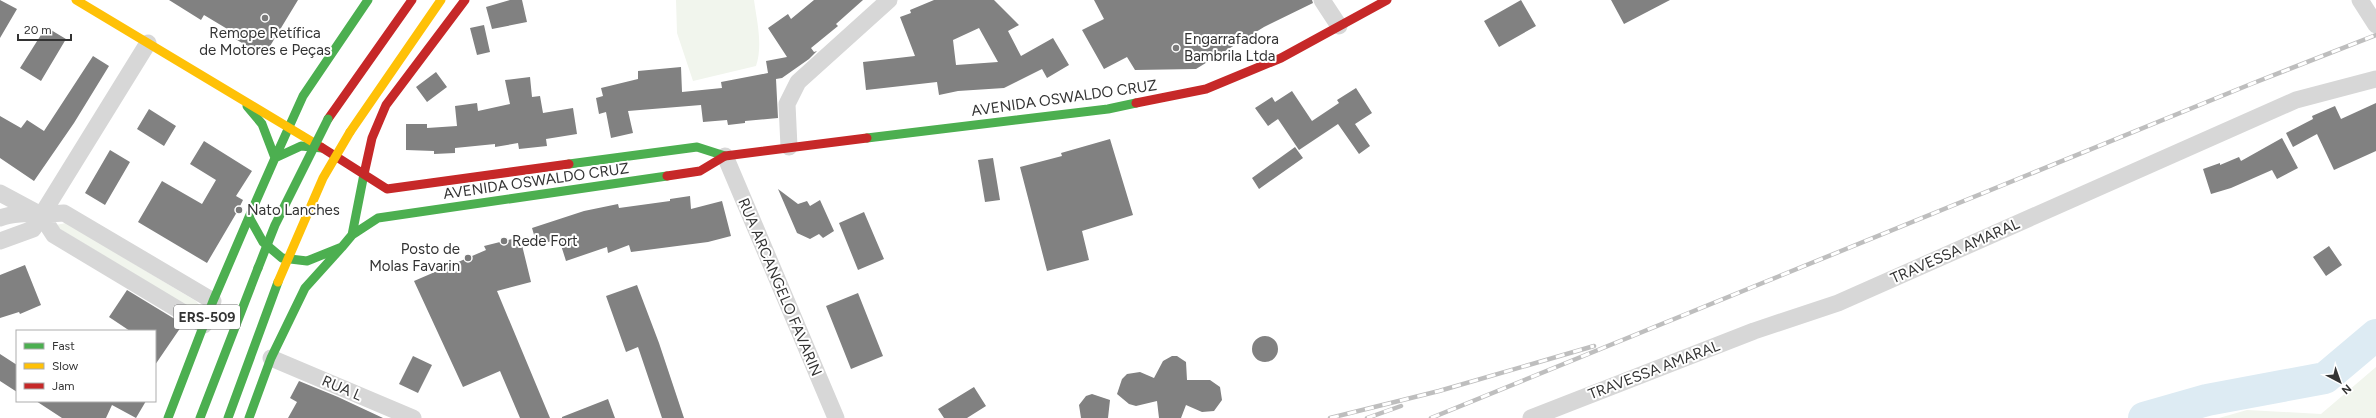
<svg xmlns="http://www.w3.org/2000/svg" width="2376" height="418" font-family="Figtree,sans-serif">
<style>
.green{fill:#f1f5ed}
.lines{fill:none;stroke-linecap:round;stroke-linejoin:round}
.river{stroke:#ddebf3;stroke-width:32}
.building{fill:#818181;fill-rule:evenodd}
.street{stroke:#d7d7d7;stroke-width:17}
.fast{stroke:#4caf50;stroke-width:9}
.slow{stroke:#ffc107;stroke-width:9}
.jam{stroke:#c62828;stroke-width:9}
.rail-casing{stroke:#bebebe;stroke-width:4.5}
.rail{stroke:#fff;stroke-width:3;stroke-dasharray:9;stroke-linecap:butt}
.fast-bridge{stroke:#4caf50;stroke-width:9}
.slow-bridge{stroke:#ffc107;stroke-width:9}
.poi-dot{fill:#7a7a7a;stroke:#fff;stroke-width:1.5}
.labels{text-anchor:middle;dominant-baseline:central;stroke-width:4;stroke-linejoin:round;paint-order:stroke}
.shield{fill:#fff;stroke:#707070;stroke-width:1}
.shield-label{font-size:14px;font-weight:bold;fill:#333}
.poi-label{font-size:15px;fill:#333;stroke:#fff;text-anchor:start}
.street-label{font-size:15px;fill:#333;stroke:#fff}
</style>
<rect width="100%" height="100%" fill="#fff"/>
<!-- green -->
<path class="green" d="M676 0H754C757 22 763 45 756 66L693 81 677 33Z
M66 223 196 301 202 308 193 310 60 229 56 225Z
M2376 367V418H2219L2247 410 2321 414Z"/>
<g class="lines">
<!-- river -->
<path class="river" d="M2144 418 2207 400 2325 378 2376 335"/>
</g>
<!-- building -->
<path class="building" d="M0 0 17 9 0 38Z
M169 0H298L264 56 232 37 234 33 204 15 201 20Z
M510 0H522L527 22 492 29 486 7Z
M814 0H863L836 24 838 26 811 48 814 52 817 51 809 59 782 78 776 79 778 118 745 121V123L728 125 727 120 703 122 701 105 628 111 633 133 611 138 606 112 599 114 596 98 603 96 601 88 638 79V71L681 67 682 92 722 88 721 82 768 73 766 61 787 57 768 28 788 14 791 19Z
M934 0H994L1019 25 1008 31 1021 56 1053 38 1069 65 1047 78 1042 69 1004 88 958 91 939 95 937 82 866 90 863 62 915 56 900 17 911 13 910 10ZM979 28 998 62 956 65 953 40Z
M1094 0H1312L1313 3 1264 27 1196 69 1135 70 1127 57 1104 69 1082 30 1104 19Z
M1521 0 1536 26 1499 47 1484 21Z
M1611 0H1670L1624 24Z
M484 25 490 52 477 55 470 28Z
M46 27 66 39 41 81 20 68Z
M93 56 109 66 74 123 34 181 0 158V116L21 128 27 120 44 131Z
M436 72 447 87 427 102 416 87Z
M530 77 532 97 540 96 543 113 573 108 577 134 546 139 547 146 519 149 518 143 495 147V144L455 148V153L434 154V151L406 150V124H427V128L457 126 455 106 477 103 478 111 510 104 505 80Z
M1356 88 1372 113 1355 124 1370 146 1359 154 1338 124 1299 150 1278 119 1268 126 1255 108 1272 97 1275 102 1292 91 1312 121 1339 103 1337 100Z
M2376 103V151L2334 170 2317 134 2293 147 2286 133 2313 119 2312 116 2335 106 2341 119Z
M149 109 176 126 164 146 137 129Z
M2282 138 2298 168 2277 179 2272 170 2231 188 2211 194 2203 169 2220 163V165L2239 157 2241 161Z
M1110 139 1133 215 1082 231 1089 260 1047 271 1020 167 1062 156 1061 153Z
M204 141 252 171 236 196 243 200 237 212 207 263 138 222 162 181 202 204 216 180 190 164Z
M1295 147 1303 158 1259 189 1252 178Z
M110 150 130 162 105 205 85 193Z
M993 158 1000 200 985 202 978 160Z
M778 189 798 204 807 201 810 206 820 200 834 231 823 238 819 234 810 239 797 233Z
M690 196 691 209 722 201 731 236 708 242 631 252 629 245 608 253 607 247 566 261 559 239 537 245 532 228 584 211 618 204 619 208 670 201V199Z
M864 212 884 259 858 270 839 223Z
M520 237 531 282 497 291 550 418H520L500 371 463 387 414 281 486 250 484 246Z
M2329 246 2342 265 2326 276 2313 257Z
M25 265 41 305 20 314 19 312 0 318V275Z
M637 285 659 343 684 418H662L638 347 626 352 606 296Z
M127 290 183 324 155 365V331H130L109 317Z
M858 293 883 356 851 369 826 306Z
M1252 349a13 13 0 1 1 26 0a13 13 0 1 1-26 0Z
M0 354 17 365V392L0 381Z
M413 356 432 365 418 393 399 384Z
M1172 356H1177L1186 362 1187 380H1210L1220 387 1222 400 1214 411 1202 412 1186 405 1181 418H1159L1157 401 1136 406 1129 404 1117 394 1122 379 1127 374 1140 372 1154 378 1163 361Z
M299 381 338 397 383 418H288L297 402 290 398Z
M974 387 986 406 967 418H944L938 409Z
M1092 394 1110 400 1108 418H1081L1079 405 1086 396Z
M608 399 615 418H562V417Z
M36 401H146L136 418 112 405 106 418H62Z"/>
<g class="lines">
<!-- street -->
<path class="street" d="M1322 0 1339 26
M2360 0 2376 25
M789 147 787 104 798 82 889 0
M725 156 836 418
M0 193 41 215 54 235 204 325
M0 218C19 211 43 215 64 213L213 301
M0 241 33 229 148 43
M271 358 413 418
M1531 418 1754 331 1838 303 2296 100 2376 79"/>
<!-- fast -->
<path class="fast" d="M247 106 262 124 275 158
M867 138 1108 109 1136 103
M275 158 249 217 263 242 282 258 307 261 342 247 352 235 364 174
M275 158 301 146 322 148
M275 158 303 96 368 0
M569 164 697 147 725 156
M352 235 378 218 667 176
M168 418 213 301 249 217
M200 418 258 268
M228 418 278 282
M249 418 271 358 305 288 342 247"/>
<!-- slow -->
<path class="slow" d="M76 0 321 147
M350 132 441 0"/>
<!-- jam -->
<path class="jam" d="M1136 103 1206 89 1281 58 1387 0
M328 119 412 0
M321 147 387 189 569 164
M364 174 372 138 386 105 465 0
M667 176 700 171 725 156 867 138"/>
<!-- rail casing -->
<g class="rail-casing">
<path id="rail" d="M1330 418 1439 391 1594 346
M1367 418 1401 406
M1431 418 2251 84 2376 35"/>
</g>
<!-- rail -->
<use href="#rail" class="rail"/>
<!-- fast-bridge -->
<path class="fast-bridge" d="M258 268 275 225 328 119"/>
<!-- slow-bridge -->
<path class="slow-bridge" d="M278 282 323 178 350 132"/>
</g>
<!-- markers -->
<g class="poi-dot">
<circle cx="265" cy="18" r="4"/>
<circle cx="1176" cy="48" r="4"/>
<circle cx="239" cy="210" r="4"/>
<circle cx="504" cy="241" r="4"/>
<circle cx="468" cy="258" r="4"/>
</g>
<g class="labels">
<!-- shield labels -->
<rect class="shield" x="174" y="305" width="66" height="24" rx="3"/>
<g class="shield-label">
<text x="207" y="317">ERS-509</text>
</g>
<!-- poi labels -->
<g class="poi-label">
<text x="265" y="33" text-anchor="middle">Remope Retífica<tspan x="265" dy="17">de Motores e Peças</tspan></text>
<text x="1184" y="39">Engarrafadora<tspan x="1184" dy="17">Bambrila Ltda</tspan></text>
<text x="247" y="210">Nato Lanches</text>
<text x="512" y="241">Rede Fort</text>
<text x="460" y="249" text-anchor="end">Posto de<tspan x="460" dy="17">Molas Favarin</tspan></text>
</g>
<!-- street labels -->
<g class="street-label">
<text transform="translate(1064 98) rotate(-8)">AVENIDA OSWALDO CRUZ</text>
<text transform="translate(536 181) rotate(-8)">AVENIDA OSWALDO CRUZ</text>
<text transform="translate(1955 251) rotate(-24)">TRAVESSA AMARAL</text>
<text transform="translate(780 287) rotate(67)">RUA ARCANGELO FAVARIN</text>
<text transform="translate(1654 370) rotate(-21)">TRAVESSA AMARAL</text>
<text transform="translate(342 388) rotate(23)">RUA L</text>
</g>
</g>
<!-- legend -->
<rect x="16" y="330" width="140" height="72" fill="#ffffff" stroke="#adadad"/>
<rect x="24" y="343" width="20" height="6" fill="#4caf50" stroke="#adadad"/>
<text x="52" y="350" font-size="12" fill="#333333">Fast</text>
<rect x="24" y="363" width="20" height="6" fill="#ffc107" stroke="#adadad"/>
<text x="52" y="370" font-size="12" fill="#333333">Slow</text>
<rect x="24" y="383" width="20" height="6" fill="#c62828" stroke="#adadad"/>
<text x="52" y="390" font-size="12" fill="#333333">Jam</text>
<!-- north arrow -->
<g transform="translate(2340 382) rotate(139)" stroke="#ffffff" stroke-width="3" paint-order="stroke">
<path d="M0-3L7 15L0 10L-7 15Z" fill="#333333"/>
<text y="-6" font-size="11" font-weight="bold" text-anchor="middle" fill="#333333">N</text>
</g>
<!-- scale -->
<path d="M18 34v6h53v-6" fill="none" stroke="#333333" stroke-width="2"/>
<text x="24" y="34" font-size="12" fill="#333333" stroke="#ffffff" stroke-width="3" paint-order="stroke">20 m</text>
</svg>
